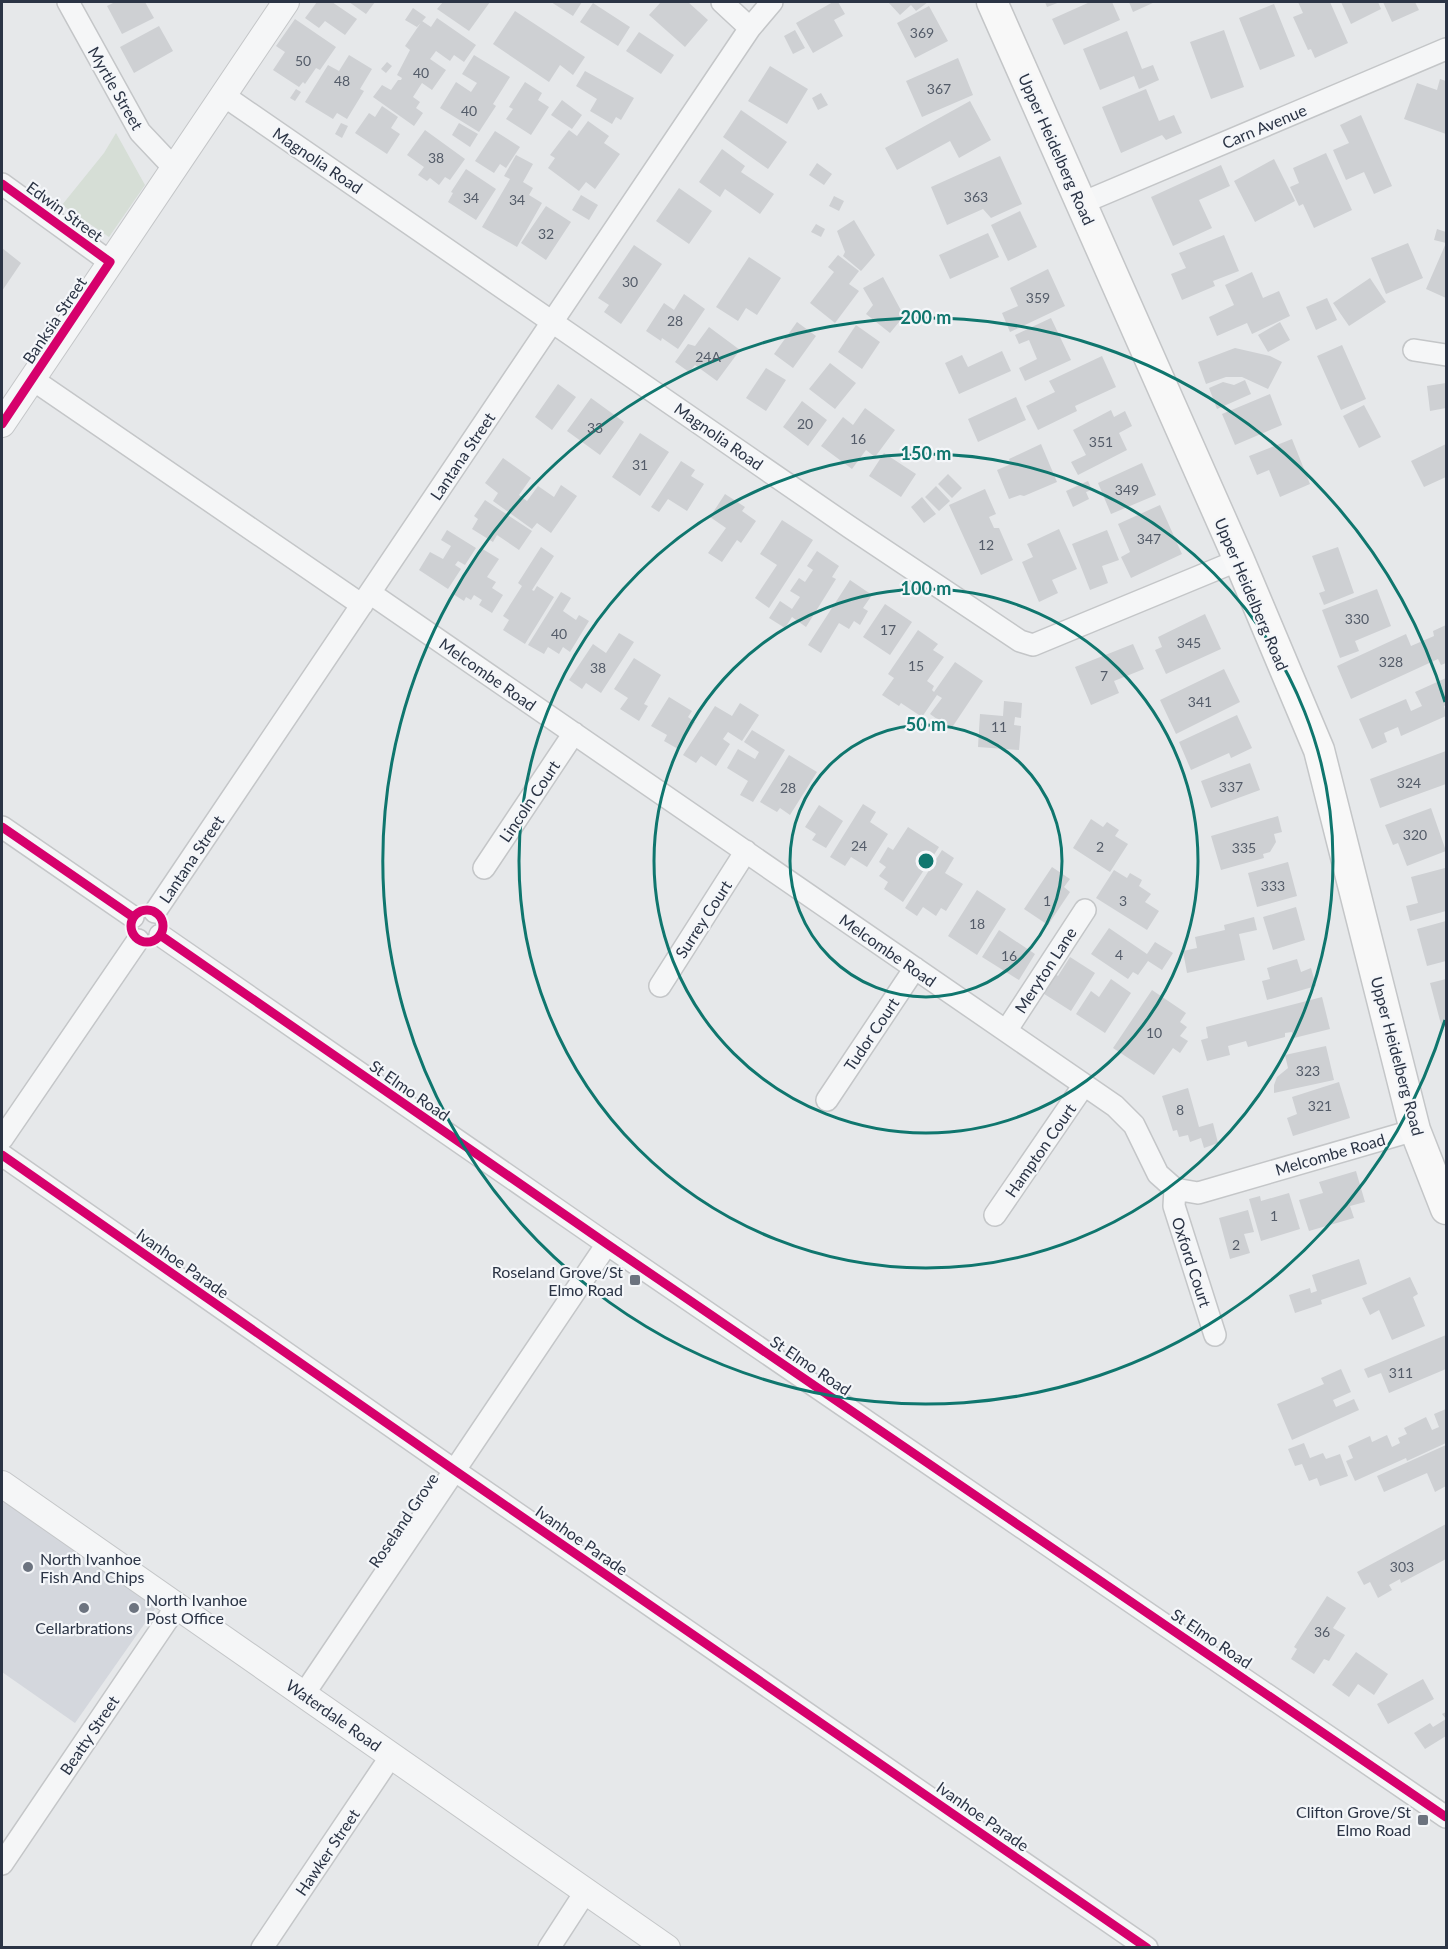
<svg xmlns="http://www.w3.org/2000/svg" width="1448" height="1949" font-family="Lato,sans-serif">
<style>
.built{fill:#d4d7dd}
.green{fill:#d6ded6}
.building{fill:#ced0d3}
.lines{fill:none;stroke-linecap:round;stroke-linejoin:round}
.minor-casing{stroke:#c4c6c8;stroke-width:24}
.tertiary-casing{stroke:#c4c6c8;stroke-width:28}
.secondary-casing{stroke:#c4c6c8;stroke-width:33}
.minor{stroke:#f5f6f7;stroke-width:21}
.tertiary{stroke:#f5f6f7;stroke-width:26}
.secondary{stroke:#f8f8f8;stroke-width:30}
.cycleway-casing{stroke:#f4f6f9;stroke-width:13}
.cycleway{stroke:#d6006c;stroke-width:9}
.ring{fill:none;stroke:#0f766e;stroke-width:3}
.poi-dot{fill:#6c737f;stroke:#f4f6f9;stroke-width:2}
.labels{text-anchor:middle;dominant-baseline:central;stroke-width:4.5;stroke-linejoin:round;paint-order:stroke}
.number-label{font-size:14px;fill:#545c69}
.street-label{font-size:16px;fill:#2b3445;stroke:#f4f6f9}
.poi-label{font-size:16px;fill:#2b3445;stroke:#f4f6f9;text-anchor:end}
.centre{fill:#0f766e;stroke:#f4f6f9;stroke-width:3}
.ring-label{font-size:18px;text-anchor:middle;font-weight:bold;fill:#0f766e;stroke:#f4f6f9;stroke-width:4.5;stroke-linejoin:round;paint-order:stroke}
</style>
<rect width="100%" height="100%" fill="#e6e8ea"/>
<!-- built -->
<path class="built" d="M2 1499 157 1606 75 1723 2 1672Z"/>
<!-- green -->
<path class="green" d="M116 133 145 185 109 237 62 205 104 153Z"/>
<!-- building -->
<path class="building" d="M115 2H145L154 18 122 34 107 6Z
M317 2H332L357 19 345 35 325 21 319 28 305 18Z
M349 2H375L366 14Z
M443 2H490L469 31 437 9Z
M551 2H582L573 16Z
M661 2H688L708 20 685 47 649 15Z
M833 2H838L845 14 834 20 843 36 813 53 796 23Z
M888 2H928L916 11 911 5 900 15Z
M1045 2H1060L1047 7Z
M1090 2H1112L1120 20 1064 45 1052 19Z
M1129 2H1155L1133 12Z
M1298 2H1330L1348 43 1315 58 1311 49 1308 50 1293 17 1303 13Z
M1341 2H1378L1381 9 1351 24Z
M1383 2H1415L1419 10 1392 22Z
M593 3 630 27 618 46 580 22Z
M1274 4 1295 56 1260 70 1239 18Z
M929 6 948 41 915 58 897 23Z
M413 8 426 17 417 27 405 20Z
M515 11 585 57 573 75 560 65 549 82 493 44Z
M437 18 476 45 464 62 454 55 450 61 436 51 430 59 446 70 432 90 422 83 413 97 420 102 416 108 423 113 414 126 373 97 382 85 391 90 398 80H401L402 78 397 75 410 50 405 46 422 21 431 27Z
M295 19 336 47 320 70 316 68 305 84 303 82 299 87 273 70 285 52 276 46Z
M159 26 173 51 134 73 120 47Z
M795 30 805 48 793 54 784 36Z
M1224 30 1244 87 1211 99 1190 42Z
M1127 31 1142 69 1153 65 1159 80 1139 89 1134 76 1100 90 1083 49Z
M639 32 674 55 661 74 626 51Z
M349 55 372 69 360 89 364 91 347 119 337 113 333 119 305 102 328 65 339 71Z
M474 55 510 77 493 104 496 106 479 132 440 108 456 82 471 92 477 83 462 74Z
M958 58 973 95 922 117 906 81Z
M387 62 392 66 386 73 381 69Z
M770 66 808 89 787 124 748 101Z
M585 71 634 98 621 120 616 117 612 124 590 111 597 99 576 86Z
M1440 79 1446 81V134L1404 119 1417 83 1437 90Z
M525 82 542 93 538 100 549 107 531 135 506 119 513 109 509 107Z
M296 89 301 92 295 101 290 98Z
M1146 89 1159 121 1174 115 1182 133 1166 140 1162 135 1121 153 1102 107Z
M821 93 828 105 818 110 812 98Z
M562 100 582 115 572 129 551 115Z
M970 101 991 140 959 158 950 141 897 170 885 148Z
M382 106 398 117 391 128 400 134 387 154 355 133 369 113 375 117Z
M741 110 787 142 768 169 723 137Z
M1361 115 1392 186 1374 194 1364 172 1346 180 1333 150 1349 143 1340 125Z
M588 121 609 136 604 143 620 154 595 189 586 182 579 191 548 168 555 158 550 155 569 130 577 136Z
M341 123 348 126 342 138 335 134Z
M459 123 478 134 470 147 452 135Z
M425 130 465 159 450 180 445 177 439 185 430 178 427 181 418 175 424 167 407 155Z
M495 131 520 147 506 168 500 164 494 173 475 161Z
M722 149 745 166 741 172 774 194 760 214 725 189 720 197 699 182Z
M1326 153 1352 210 1314 228 1303 204 1299 206 1290 187 1299 183 1293 168Z
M516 155 533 164 523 182 533 188 529 195 542 203 517 247 482 227 510 179 504 176Z
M1000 156 1022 204 991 218 983 209 947 225 931 187Z
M1274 159 1295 201 1255 222 1234 181Z
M817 163 832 174 824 185 809 175Z
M1221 165 1230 186 1199 200 1212 228 1173 246 1151 197Z
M466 169 496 189 476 220 448 202 453 193 451 192Z
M679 188 712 211 689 244 656 221Z
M581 195 598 205 589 220 572 210Z
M834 196 844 201 839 211 829 206Z
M546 206 571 222 546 260 521 243Z
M1020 211 1037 247 1008 261 991 225Z
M854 220 875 255 861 271 843 256 845 252 837 231Z
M816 224 825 229 821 237 811 232Z
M1437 229 1446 232V298L1426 289 1446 243 1434 240Z
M988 233 999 257 950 279 939 255Z
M1224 235 1239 271 1213 281 1215 286 1182 300 1171 274 1186 268 1179 253Z
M1408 243 1423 278 1386 294 1371 258Z
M634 245 662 264 621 324 604 312 609 305 598 298Z
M2 248 21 263 2 291Z
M838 255 859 271 849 284 859 291 835 323 810 303 834 272 828 267Z
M749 257 781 278 757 315 746 308 738 321 716 307Z
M1048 269 1065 306 1010 332 1002 313 1018 306 1010 288Z
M1252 272 1263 298 1279 291 1290 316 1252 334 1247 323 1217 336 1209 317 1234 305 1225 285Z
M883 277 904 316 890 333 866 314 873 305 863 288Z
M1370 278 1386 302 1349 326 1333 303Z
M684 294 705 309 678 349 662 338 661 341 646 331 664 303 674 310Z
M1327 298 1337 320 1316 330 1306 307Z
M1051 318 1071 360 1025 381 1019 368 1037 359 1029 340 1019 344 1015 335Z
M797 322 816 336 793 368 774 354Z
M1280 322 1290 340 1268 352 1258 335Z
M856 325 880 342 862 369 838 352Z
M709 327 740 350 717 381 695 365 689 372 675 362 688 344 695 346Z
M1342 345 1366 399 1341 410 1317 356Z
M1235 348 1270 356 1282 362 1268 389 1242 377H1226L1206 384 1198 362Z
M1002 351 1011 371 959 394 945 363 962 355 968 367Z
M1102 356 1116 387 1075 406 1077 411 1038 430 1026 406 1055 392 1049 381Z
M830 363 856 383 835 409 809 389Z
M766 368 786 380 766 411 746 398Z
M1245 380 1251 394 1217 409 1209 388 1223 382 1234 385Z
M1446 383V408L1430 411 1427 386Z
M558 384 576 397 552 430 535 417Z
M1270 394 1282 425 1235 445 1222 414Z
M1016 397 1026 420 978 442 968 419Z
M591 398 624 422 600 455 567 431Z
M802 401 827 420 808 446 783 427Z
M1364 405 1381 437 1359 448 1343 416Z
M865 408 895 430 875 457 866 450 852 469 821 446 843 417 853 425Z
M1111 410 1114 417 1125 411 1132 426 1119 433 1127 450 1078 475 1071 462 1086 455 1073 430Z
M640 433 669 452 640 496 612 477Z
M1292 439 1310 484 1280 497 1269 470 1257 475 1249 456Z
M1041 444 1057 482 1024 496 1020 495 1009 499 997 470 1011 464 1009 459Z
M1446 444V477L1424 487 1411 461Z
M884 453 916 474 901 497 869 476Z
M503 458 531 478 519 495 527 501 538 486 554 497 561 485 577 496 551 533 537 523 532 529 493 501 498 493 485 483Z
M681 461 695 470 691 476 704 484 687 511 668 499 659 512 651 507Z
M1142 463 1156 495 1111 514 1098 483Z
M948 474 962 488 952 498 938 484Z
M1088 481 1092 490 1086 492 1089 499 1073 507 1066 491Z
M936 486 950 501 939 511 925 497Z
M985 489 996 514 989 517 994 528H999L1013 560 981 575 949 505Z
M725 494 745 507 742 511 756 521 741 543 737 540 722 562 708 553 726 528 710 517Z
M922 497 936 514 924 523 911 507Z
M485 500 532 531 519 550 497 535 493 542 472 529 478 519 474 516Z
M1160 505 1182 554 1131 578 1121 557 1130 552 1118 524Z
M782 520 813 540 769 608 755 598 777 565 760 554Z
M1059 529 1077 569 1052 580 1058 593 1039 602 1022 562 1033 557 1027 544Z
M447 530 476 548 465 565 458 561 455 565 461 569 448 589 419 570 430 552 443 559 451 546 441 540Z
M1107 530 1119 560 1102 566 1108 583 1090 590 1072 544Z
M541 547 554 556 532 590 534 591 537 586 554 597 525 644 503 630 509 620 503 616 522 586 518 583Z
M1338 547 1354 593 1324 605 1319 593 1325 591 1312 556Z
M481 548 499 559 487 577 496 582 492 588 503 595 492 613 479 605 482 600 474 595 471 600 466 597 464 601 453 594Z
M817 551 839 566 832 577 836 579 806 627 792 617 785 628 769 618 780 601 792 609 800 597 790 591 799 578 805 582 813 570 807 566Z
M850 580 872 595 863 608 868 611 860 625 854 621 849 629 839 623 821 653 808 645Z
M1377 589 1391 626 1355 641 1359 651 1340 658 1322 610Z
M561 592 571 598 563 611 576 620 579 615 589 621 570 652 563 647 559 654 548 647 544 654 528 645Z
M885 604 912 622 890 655 863 637Z
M1205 614 1221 649 1166 674 1155 650 1162 647 1158 637Z
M1446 625V663L1441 665 1438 659 1351 699 1337 666 1406 634 1411 646 1434 636 1433 631Z
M918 630 938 644 933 650 944 657 927 681 934 686 932 690 934 692 955 662 983 681 951 729 930 714 942 698 937 695 922 717 901 703 899 706 882 695 894 678 888 674Z
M619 633 634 642 601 693 586 683 582 689 569 680 593 644 606 653Z
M1133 644 1144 669 1114 681 1119 693 1091 705 1075 667Z
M634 658 661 675 644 704 648 706 639 721 620 709 628 698 614 689Z
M1224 669 1240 702 1176 734 1160 700Z
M1446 678V705L1444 706 1446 716 1401 736 1398 727 1384 733 1387 742 1372 749 1359 719 1406 699 1411 711 1422 706 1415 692Z
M669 697 692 711 688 717 695 722 678 749 664 741 667 735 651 726Z
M1004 701 1022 703 1021 718 1015 717 1014 725 1021 726 1019 750 978 747 980 714 1003 716Z
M740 703 759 715 742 741 728 732 723 739 730 744 716 766 701 756 696 763 683 755 715 706 732 716Z
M1237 715 1252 748 1231 758 1229 753 1191 770 1179 742Z
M752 730 785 750 753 802 740 795 748 781 727 768 738 749 755 759 759 752 744 742Z
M1446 751V784L1380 808 1370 779Z
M789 755 817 772 790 815 780 808 777 812 760 802Z
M1250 763 1260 790 1211 808 1201 781Z
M863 804 876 812 870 822 888 834 867 867 851 857 845 866 830 857Z
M819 805 843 821 826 848 812 840 816 834 805 827Z
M1431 808 1446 851 1407 866 1398 843 1393 845 1385 825Z
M1278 816 1282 832 1274 834 1276 842 1270 852 1263 854 1264 858 1221 870 1211 836Z
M1091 819 1103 827 1107 822 1119 830 1115 836 1128 844 1110 872 1073 848Z
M908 827 939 847 903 902 884 889 888 882 879 876 886 867 879 862 888 847 893 850Z
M942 850 954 858 945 873 963 884 946 911 941 908 936 916 923 907 917 916 905 908Z
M1288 862 1297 896 1257 907 1248 873Z
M1052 867 1070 879 1064 887 1070 892 1048 925 1024 909Z
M1445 868 1446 911 1410 921 1406 906 1418 903 1411 877Z
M1114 870 1127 878 1130 873 1142 880 1139 886 1151 894 1145 902 1159 911 1147 930 1096 898Z
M977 890 1006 909 977 955 948 936Z
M1296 907 1305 940 1273 950 1263 917Z
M1254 917 1257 930 1239 934 1245 960 1187 973 1183 951 1197 948 1195 937 1225 930 1224 925Z
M1446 921V961L1427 966 1417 929Z
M1109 928 1147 954 1155 942 1173 953 1162 970 1148 961 1138 975 1133 972 1128 979 1091 954Z
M999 930 1035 954 1019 980 982 957Z
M1070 957 1095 973 1071 1011 1038 990 1050 970 1058 976Z
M1297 959 1301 972 1311 968 1316 986 1267 1000 1262 981 1270 979 1267 968Z
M1111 979 1131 993 1105 1033 1076 1014 1091 991 1099 997Z
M1446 979V1026L1442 1028 1430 983Z
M1152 990 1186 1013 1180 1022 1187 1027 1180 1036 1188 1041 1180 1053 1173 1048 1154 1075 1113 1048Z
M1322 997 1330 1029 1294 1038 1292 1032 1285 1033V1037L1248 1047 1246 1041 1228 1046 1230 1055 1207 1061 1201 1040 1208 1038 1206 1027Z
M1326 1046 1334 1080 1274 1093V1085L1277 1077 1288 1068 1285 1055Z
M1339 1082 1350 1118 1293 1136 1287 1118 1297 1114 1292 1097Z
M1188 1088 1199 1127 1213 1123 1218 1143 1204 1148 1201 1138 1190 1142 1188 1135 1179 1137 1177 1130 1173 1131 1162 1096Z
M1356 1171 1365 1202 1350 1206 1354 1218 1309 1231 1299 1200 1323 1193 1319 1182Z
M1289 1193 1300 1229 1261 1241 1249 1199 1260 1196 1261 1201Z
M1248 1210 1254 1232 1244 1234 1250 1253 1230 1259 1219 1218Z
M1359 1259 1367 1284 1321 1300 1322 1304 1295 1313 1289 1295 1310 1288 1311 1293 1317 1291 1312 1275Z
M1410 1277 1418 1294 1413 1297 1425 1326 1392 1340 1379 1310 1370 1315 1362 1298Z
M1446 1335V1369L1389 1393 1381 1373 1368 1378 1364 1369Z
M1341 1369 1351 1392 1333 1400 1336 1407 1354 1399 1359 1410 1292 1440 1277 1404 1324 1384 1321 1378Z
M1446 1409V1443L1407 1461 1406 1458 1355 1481 1346 1461 1353 1458 1348 1446 1370 1436 1372 1442 1387 1435 1392 1447 1400 1443 1398 1438 1407 1434 1404 1428 1426 1417 1432 1430 1439 1427 1434 1414Z
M1304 1443 1310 1458 1323 1453 1326 1459 1340 1454 1348 1476 1320 1486 1317 1478 1309 1481 1302 1464 1295 1466 1288 1449Z
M1446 1445V1486L1435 1492 1427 1473 1384 1492 1377 1476Z
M1446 1524V1559L1401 1583 1400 1579 1389 1585 1392 1590 1378 1598 1370 1582 1364 1585 1357 1572Z
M1327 1596 1346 1608 1333 1628 1345 1635 1329 1661 1324 1659 1314 1674 1291 1659 1297 1649 1294 1647Z
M1356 1652 1388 1674 1374 1695 1358 1684 1349 1697 1332 1685Z
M1423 1679 1434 1699 1388 1724 1377 1704Z
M1446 1712V1736L1425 1749 1414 1733 1430 1723 1433 1727 1446 1719 1442 1714Z"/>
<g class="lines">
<!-- minor casing -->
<g class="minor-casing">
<path id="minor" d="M68 2 140 132 174 168
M722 2 750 28
M223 95 851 528 1020 641 1033 645 1239 560
M2 184 110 262
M1082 203 1446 49
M1414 350 1446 355
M32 379 362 605
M370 593 1115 1106 1134 1125 1158 1174 1175 1189 1198 1193 1415 1130
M2 827 133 917
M484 868 574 733
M155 912 750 28 772 2
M160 935 607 1244 1446 1817
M660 986 746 851
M1006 1031 1085 910
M827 1100 915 968
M2 1139 138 940
M2 1155 454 1470 1147 1948
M1175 1189 1174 1206 1215 1335
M995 1215 1084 1085
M304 1694 607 1244
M2 1864 176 1607
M262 1948 391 1756
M549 1948 586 1891"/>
</g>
<!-- tertiary casing -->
<g class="tertiary-casing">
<path id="tertiary" d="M2 424 286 2
M2 1484 667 1948"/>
</g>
<!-- secondary casing -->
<g class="secondary-casing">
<path id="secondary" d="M992 2 1239 560 1319 750 1415 1130 1446 1209"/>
</g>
<!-- minor -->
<use href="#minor" class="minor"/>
<!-- tertiary -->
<use href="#tertiary" class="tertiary"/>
<!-- secondary -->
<use href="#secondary" class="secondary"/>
<!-- cycleway casing -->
<g class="cycleway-casing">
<path id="cycleway" d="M2 184 110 262 2 424
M2 827 133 917
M131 926a16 16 0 1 1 32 0a16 16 0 1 1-32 0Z
M160 935 607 1244 1446 1817
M2 1155 454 1470 1147 1948"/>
</g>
<!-- cycleway -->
<use href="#cycleway" class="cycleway"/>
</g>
<!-- distance rings -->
<g class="ring">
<circle cx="926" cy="861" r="136"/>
<circle cx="926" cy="861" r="272"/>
<circle cx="926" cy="861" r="407"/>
<path d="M1445 1020A543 543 0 1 1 1445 702"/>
</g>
<!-- markers -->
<g class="poi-dot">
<rect x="629" y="1274" width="12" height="12" rx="3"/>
<circle cx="28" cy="1567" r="6"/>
<circle cx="84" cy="1608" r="6"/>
<circle cx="134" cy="1608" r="6"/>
<rect x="1417" y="1814" width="12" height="12" rx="3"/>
</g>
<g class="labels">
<!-- number labels -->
<g class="number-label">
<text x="922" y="32">369</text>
<text x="303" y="60">50</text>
<text x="421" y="72">40</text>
<text x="342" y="80">48</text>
<text x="939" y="88">367</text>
<text x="469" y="110">40</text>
<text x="436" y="157">38</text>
<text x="976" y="196">363</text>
<text x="471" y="197">34</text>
<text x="517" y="199">34</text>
<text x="546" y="233">32</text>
<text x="630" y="281">30</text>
<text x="1038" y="297">359</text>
<text x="675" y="320">28</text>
<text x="708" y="356">24A</text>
<text x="805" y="423">20</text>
<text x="595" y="427">33</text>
<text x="858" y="438">16</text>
<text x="1101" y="441">351</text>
<text x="640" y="464">31</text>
<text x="1127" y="489">349</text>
<text x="1149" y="538">347</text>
<text x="986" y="544">12</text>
<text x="1357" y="618">330</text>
<text x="888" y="629">17</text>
<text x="559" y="633">40</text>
<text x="1189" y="642">345</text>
<text x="1391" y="661">328</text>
<text x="916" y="665">15</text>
<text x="598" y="667">38</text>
<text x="1104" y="675">7</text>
<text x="1200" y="701">341</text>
<text x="999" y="726">11</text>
<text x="1409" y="782">324</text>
<text x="1231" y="786">337</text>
<text x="788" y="787">28</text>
<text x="1415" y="834">320</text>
<text x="859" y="845">24</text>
<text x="1100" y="846">2</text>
<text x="1244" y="847">335</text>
<text x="1273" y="885">333</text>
<text x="1047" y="900">1</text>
<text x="1123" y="900">3</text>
<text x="977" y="923">18</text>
<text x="1119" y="954">4</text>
<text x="1009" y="955">16</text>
<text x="1154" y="1032">10</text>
<text x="1308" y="1070">323</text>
<text x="1320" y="1105">321</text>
<text x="1180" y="1109">8</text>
<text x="1274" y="1215">1</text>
<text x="1236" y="1244">2</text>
<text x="1401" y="1372">311</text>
<text x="1402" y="1566">303</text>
<text x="1322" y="1631">36</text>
</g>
<!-- street labels -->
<g class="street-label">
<text transform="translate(116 88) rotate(60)">Myrtle Street</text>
<text transform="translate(1264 126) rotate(-23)">Carn Avenue</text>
<text transform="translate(1057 149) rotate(66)">Upper Heidelberg Road</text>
<text transform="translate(318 160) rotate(34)">Magnolia Road</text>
<text transform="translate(65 211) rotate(36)">Edwin Street</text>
<text transform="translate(54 320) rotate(-56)">Banksia Street</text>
<text transform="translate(719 436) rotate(35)">Magnolia Road</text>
<text transform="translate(462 456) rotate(-56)">Lantana Street</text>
<text transform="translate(1252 594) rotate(67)">Upper Heidelberg Road</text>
<text transform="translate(488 674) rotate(35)">Melcombe Road</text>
<text transform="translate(529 801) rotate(-56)">Lincoln Court</text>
<text transform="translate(191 859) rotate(-56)">Lantana Street</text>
<text transform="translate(703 919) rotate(-57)">Surrey Court</text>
<text transform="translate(888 950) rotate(35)">Melcombe Road</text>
<text transform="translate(1045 970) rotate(-57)">Meryton Lane</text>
<text transform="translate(871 1034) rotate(-56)">Tudor Court</text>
<text transform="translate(1398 1056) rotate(75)">Upper Heidelberg Road</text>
<text transform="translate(410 1090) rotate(35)">St Elmo Road</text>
<text transform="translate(1040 1150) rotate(-55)">Hampton Court</text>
<text transform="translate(1330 1154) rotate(-16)">Melcombe Road</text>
<text transform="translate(1192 1262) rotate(72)">Oxford Court</text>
<text transform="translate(183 1263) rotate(35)">Ivanhoe Parade</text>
<text transform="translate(811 1365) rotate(34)">St Elmo Road</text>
<text transform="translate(403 1520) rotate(-56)">Roseland Grove</text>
<text transform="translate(582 1540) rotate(35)">Ivanhoe Parade</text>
<text transform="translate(1212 1638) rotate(34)">St Elmo Road</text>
<text transform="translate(334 1715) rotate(35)">Waterdale Road</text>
<text transform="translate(89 1735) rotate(-56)">Beatty Street</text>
<text transform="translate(983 1816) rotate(35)">Ivanhoe Parade</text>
<text transform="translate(327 1852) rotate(-56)">Hawker Street</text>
</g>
<!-- poi labels -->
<g class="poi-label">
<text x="623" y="1271">Roseland Grove/St<tspan x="623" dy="18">Elmo Road</tspan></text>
<text x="40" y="1558" text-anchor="start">North Ivanhoe<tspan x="40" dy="18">Fish And Chips</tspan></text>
<text x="146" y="1599" text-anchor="start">North Ivanhoe<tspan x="146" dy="18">Post Office</tspan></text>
<text x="84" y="1627" text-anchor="middle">Cellarbrations</text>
<text x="1411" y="1811">Clifton Grove/St<tspan x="1411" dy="18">Elmo Road</tspan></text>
</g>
</g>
<circle cx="926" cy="861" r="9" class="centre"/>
<g class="ring-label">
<text x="926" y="324">200 m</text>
<text x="926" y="460">150 m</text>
<text x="926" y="595">100 m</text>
<text x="926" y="731">50 m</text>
</g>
<!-- border -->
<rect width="1448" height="1949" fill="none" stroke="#2b3445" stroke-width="6"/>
</svg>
